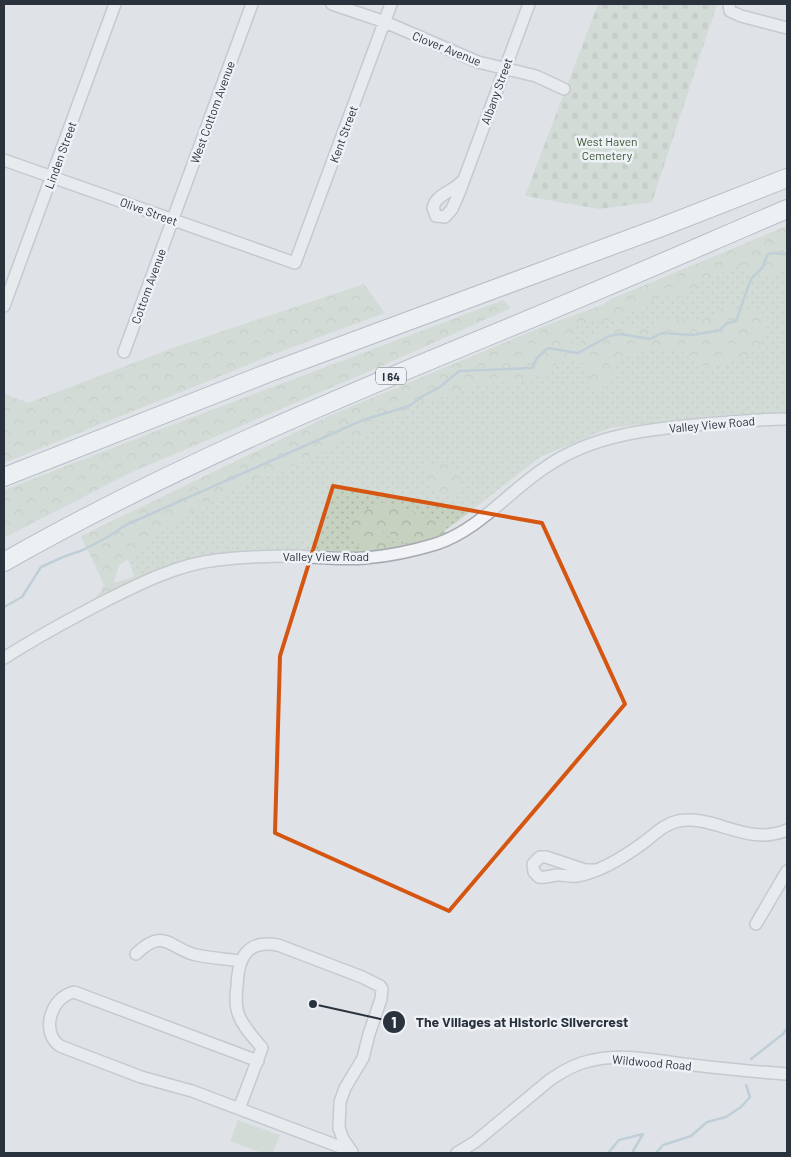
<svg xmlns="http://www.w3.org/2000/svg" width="791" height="1157" font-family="Barlow,sans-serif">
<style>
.grass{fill:url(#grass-dots)}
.forest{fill:url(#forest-crowns)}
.cemetery{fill:url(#cemetery-stones)}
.park{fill:#c6d1c0}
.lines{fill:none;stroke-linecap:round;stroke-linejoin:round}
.stream{stroke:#9cb3c5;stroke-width:2.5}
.minor-casing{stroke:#a5aab1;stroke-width:14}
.highway-casing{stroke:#87919d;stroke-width:20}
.minor{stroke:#f1f3f6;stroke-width:11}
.highway{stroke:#fff;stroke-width:18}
.marked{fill:none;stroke:#d55511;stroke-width:4;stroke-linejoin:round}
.labels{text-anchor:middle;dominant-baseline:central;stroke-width:5;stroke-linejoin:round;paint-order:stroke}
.shield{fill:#eef1f5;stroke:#646b74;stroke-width:1}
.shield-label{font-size:11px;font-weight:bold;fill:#29323d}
.street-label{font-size:12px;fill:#29323d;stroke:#eef1f5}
.park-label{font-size:12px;fill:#3f5837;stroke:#eef1f5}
.leader{fill:none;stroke:#29323d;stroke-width:2}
.callout-dot{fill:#29323d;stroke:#eef1f5;stroke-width:2}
.mark-label{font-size:15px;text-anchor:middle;font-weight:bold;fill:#fff}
.callout-label{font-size:14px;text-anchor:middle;font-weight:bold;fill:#29323d;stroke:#eef1f5;stroke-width:5;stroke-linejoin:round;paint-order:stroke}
</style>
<defs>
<pattern id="grass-dots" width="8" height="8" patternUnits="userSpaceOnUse" patternTransform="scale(1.25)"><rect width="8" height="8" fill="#c6d1c0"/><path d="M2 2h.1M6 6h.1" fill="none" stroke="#aab4a6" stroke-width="1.8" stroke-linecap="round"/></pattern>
<pattern id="forest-crowns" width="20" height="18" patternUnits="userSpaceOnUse" patternTransform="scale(1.25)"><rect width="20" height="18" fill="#c6d1c0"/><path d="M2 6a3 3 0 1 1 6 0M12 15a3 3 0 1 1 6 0" fill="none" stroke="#aab4a6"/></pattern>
<pattern id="cemetery-stones" width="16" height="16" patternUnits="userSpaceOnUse" patternTransform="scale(1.25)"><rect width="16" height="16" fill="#c6d1c0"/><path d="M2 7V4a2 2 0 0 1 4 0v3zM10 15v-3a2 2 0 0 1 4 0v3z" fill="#aab4a6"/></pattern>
</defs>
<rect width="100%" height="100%" fill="#dfe3e7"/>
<!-- grass -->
<path class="grass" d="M787 236V412L713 416 610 428 540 457 458 521 427 543 365 555 254 554 137 583 115 525 407 394Z"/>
<!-- forest -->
<path class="forest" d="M787 226V266L759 280 746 272 739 265 705 280 685 296 675 298 664 294 618 319 597 323 591 320 572 328 570 359 556 364 536 378 514 383 497 382 453 393 440 399 422 401 401 416 372 425 361 445 353 438 271 476H266C234 490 202 503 173 523 154 536 139 554 119 565L114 582H118L149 571 150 575 98 600 95 597 101 591 104 585 81 536 331 415 544 326 602 305 611 299Z
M364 284 385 313 290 348 4 463V393L28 403 178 346Z
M503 300 511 308 375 369 130 473 4 538V490L151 433Z
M723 306 763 314C775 356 738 358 708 368L683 352 652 348 635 352 618 363 602 390 591 389 585 365 574 361 576 345 588 337 613 326 651 328 663 322 676 320 712 319Z
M448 461 462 477 460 491 451 496 427 486 426 467Z
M384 502 443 522 445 533 430 540 406 544 376 524 397 548 368 549 351 540 348 521 362 512Z"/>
<!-- cemetery -->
<path class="cemetery" d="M598 4H717L652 202 599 209 525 196Z"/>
<!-- park -->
<path class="park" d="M238 1120 280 1135 273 1153H262L230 1141Z"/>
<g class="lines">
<!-- stream -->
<path class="stream" d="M4 607 22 597 41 567 63 557 83 550 106 538 126 525 363 420 409 406 423 396 440 387 459 371 532 368 537 358 548 348 578 353 609 336 620 334 650 339 662 333 693 335 720 330 726 324 736 321 751 279 762 268 768 254C777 251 779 255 787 254
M751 1059 783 1034 787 1028
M608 1153 619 1140 643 1134 633 1151 635 1153
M656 1153 663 1145 691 1136 707 1122 726 1117 741 1107 750 1097 746 1085"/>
<!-- minor casing -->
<g class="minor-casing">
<path id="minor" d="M332 4 385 22 478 62 536 76 564 89
M729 4 730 11 741 16 787 28
M4 160 295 263 391 4
M464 179C456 191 436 193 433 208L436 216 445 217 452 209 459 193 529 4
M4 306 115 4
M124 352 252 4
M4 658C37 637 72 618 107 600 141 583 179 564 217 560 242 557 268 556 293 556 317 557 341 560 365 558 389 556 413 551 436 544 479 530 509 491 546 467 593 434 651 429 707 424 734 422 761 419 787 419
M594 870H585L546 857H540L533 864 534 872 539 877C546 878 552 875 558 875 565 875 571 877 577 876 600 872 624 857 643 843 654 835 664 824 678 821 715 814 747 847 787 830
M756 924 787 871
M136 954C164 926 170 949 196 955 211 958 226 959 240 961
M258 1061 74 992C51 997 40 1032 60 1046L141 1077 192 1091 351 1151
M239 1109 262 1048C254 1038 242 1026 238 1013 235 1004 236 995 237 986 238 959 246 939 278 945L362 977 380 986 382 989 381 999 369 1034 363 1058 345 1088 340 1102 339 1128 343 1139 352 1152
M457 1153 475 1142 551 1079C563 1071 575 1064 589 1061 620 1053 653 1060 684 1064 719 1068 753 1072 787 1074"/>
</g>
<!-- highway casing -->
<g class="highway-casing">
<path id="highway" d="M4 477 268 373 659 228 787 178
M4 562C167 469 340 397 513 326 605 288 696 248 787 209"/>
</g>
<!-- minor -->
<use href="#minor" class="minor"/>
<!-- highway -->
<use href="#highway" class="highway"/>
</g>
<!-- marked area -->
<path d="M0 0H791V1157H0ZM333 486 542 523 625 704 449 911 275 833 280 656Z" fill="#dfe3e7" fill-opacity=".55" fill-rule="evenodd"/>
<path class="marked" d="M333 486 542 523 625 704 449 911 275 833 280 656Z"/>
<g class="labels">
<!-- shield labels -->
<rect class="shield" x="376" y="367.5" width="30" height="17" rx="4"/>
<g class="shield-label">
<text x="391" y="376">I 64</text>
</g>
<!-- street labels -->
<g class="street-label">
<text transform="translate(447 48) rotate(22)">Clover Avenue</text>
<text transform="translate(496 91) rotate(-70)">Albany Street</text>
<text transform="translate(212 112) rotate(-70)">West Cottom Avenue</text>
<text transform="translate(343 134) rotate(-70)">Kent Street</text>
<text transform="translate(60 155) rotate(-70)">Linden Street</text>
<text transform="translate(149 211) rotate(20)">Olive Street</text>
<text transform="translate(148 286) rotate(-70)">Cottom Avenue</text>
<text transform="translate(712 424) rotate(-5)">Valley View Road</text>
<text x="326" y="556">Valley View Road</text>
<text transform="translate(652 1062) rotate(5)">Wildwood Road</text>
</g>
<!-- park labels -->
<g class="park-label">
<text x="607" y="141">West Haven<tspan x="607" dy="14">Cemetery</tspan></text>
</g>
</g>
<!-- callouts -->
<path class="leader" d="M313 1004L394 1022"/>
<g class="callout-dot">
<circle cx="313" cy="1004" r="5"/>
<circle cx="394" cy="1022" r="12"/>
</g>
<g class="mark-label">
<text x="394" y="1028">1</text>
</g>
<g class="callout-label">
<text x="522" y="1027">The Villages at Historic Silvercrest</text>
</g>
<!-- border -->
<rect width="791" height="1157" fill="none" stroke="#29323d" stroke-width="10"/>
</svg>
